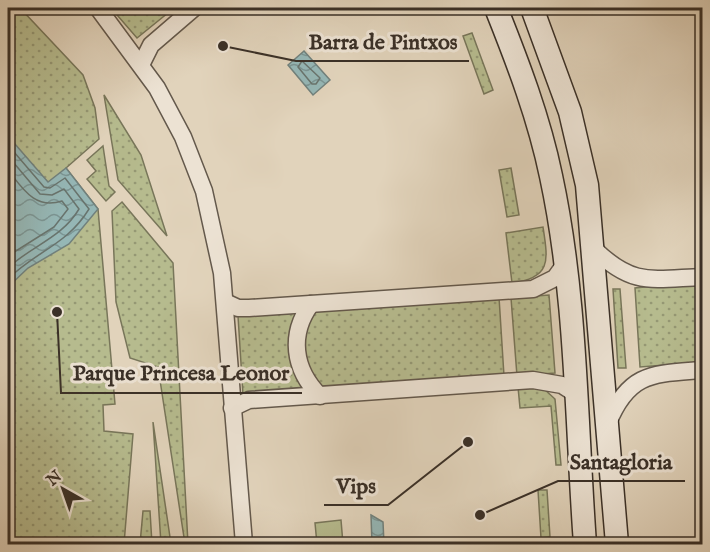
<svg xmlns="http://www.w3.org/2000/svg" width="710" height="552" font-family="'IM FELL English',serif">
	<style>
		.green { fill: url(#green-dots); stroke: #78765a; stroke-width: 1.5 }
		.pitch { fill: #b6bb8e; stroke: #78765a; stroke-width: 1.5 }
		.water { fill: url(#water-waves); stroke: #71817d; stroke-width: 1.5 }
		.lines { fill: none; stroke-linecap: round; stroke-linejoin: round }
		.shore { stroke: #68746e; stroke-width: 1.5 }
		.street-casing { stroke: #64594c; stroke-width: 19 }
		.secondary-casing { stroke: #3a3027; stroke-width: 25 }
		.street { stroke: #ece2d3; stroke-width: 16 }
		.secondary { stroke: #ece2d3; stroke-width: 22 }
		.leader { fill: none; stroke: #3a3027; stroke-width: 2 }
		.callout-dot { fill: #3a3027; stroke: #ece2d3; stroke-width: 2 }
		.callout-label { font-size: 22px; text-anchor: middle; font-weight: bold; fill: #3a3027; stroke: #ece2d3; stroke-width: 6; stroke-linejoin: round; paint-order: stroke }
	</style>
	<defs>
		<pattern id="green-dots" width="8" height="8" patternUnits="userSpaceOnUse" patternTransform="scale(1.5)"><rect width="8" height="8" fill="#b6bb8e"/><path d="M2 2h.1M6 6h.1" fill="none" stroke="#959874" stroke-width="1.8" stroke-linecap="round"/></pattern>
		<pattern id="water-waves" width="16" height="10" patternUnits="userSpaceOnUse" patternTransform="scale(1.5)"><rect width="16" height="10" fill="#95b7b6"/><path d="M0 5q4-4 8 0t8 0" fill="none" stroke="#7b9594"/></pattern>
	</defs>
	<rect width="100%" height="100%" fill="#e1d3bb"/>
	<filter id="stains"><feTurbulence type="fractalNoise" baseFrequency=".00333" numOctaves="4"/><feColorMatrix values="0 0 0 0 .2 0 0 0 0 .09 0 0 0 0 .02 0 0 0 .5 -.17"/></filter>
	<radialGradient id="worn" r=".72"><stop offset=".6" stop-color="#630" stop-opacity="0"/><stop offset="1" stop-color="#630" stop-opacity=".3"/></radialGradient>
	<g class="green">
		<polygon points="8,8 20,8 83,75 95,108 99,139 66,168 98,209 115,404 103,405 104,431 133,434 124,544 8,544"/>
		<polygon points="111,8 174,8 137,38"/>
		<polygon points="472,33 493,90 484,94 463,36"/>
		<polygon points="104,95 141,155 167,236 118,180"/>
		<polygon points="103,146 109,186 115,192 106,201 87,179 96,171 87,160"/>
		<polygon points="511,168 519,215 507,217 499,170"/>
		<polygon points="122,202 173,263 188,544 185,544 158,367 130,358 116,302 112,211"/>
		<path d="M543,227C548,260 552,278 512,283L506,233Z"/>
		<polygon points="702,281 702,362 640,367 635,288"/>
		<polygon points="613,289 620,289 626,368 618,368"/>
		<polygon points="549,295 555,373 517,376 511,298"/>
		<polygon points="499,297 504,376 243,395 238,316"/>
		<polygon points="518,387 543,388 555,399 561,465 556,465 551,406 520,408"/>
		<polygon points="153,422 171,544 161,544"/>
		<polygon points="538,490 547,490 550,537 541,538"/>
		<polygon points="143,511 150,511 152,544 140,544"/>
	</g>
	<polygon class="pitch" points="341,520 343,544 317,544 315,523"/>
	<g class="water">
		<polygon points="304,51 330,80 313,95 288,65"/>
		<polygon points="8,136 48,182 66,168 98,209 69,244 28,268 8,287"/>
		<polygon points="371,515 383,522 384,544 372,544"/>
	</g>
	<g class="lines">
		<g class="shore">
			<polygon points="302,61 320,78 316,84 312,84 298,67"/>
			<path d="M8,145L44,187L50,188L65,178L89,209C67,245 36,251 8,279"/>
			<path d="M8,156L40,194L52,195L64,189L79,209C62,238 31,246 8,268"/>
			<path d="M8,170C23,189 35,210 62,201L68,209L54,227L8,256"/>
		</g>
		<g class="street-casing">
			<g id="street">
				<polyline points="98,8 157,88 183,137 204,191 222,273 244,544"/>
				<polyline points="142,63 151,45 194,8"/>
				<path d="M594,249C633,287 652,279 702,277"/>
				<polyline points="225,302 238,308 249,308 533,289 555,278 565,264"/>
				<path d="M311,304C289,334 293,369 320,396"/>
				<polyline points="232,408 249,400 533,380 562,385 576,394"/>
				<path d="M608,423C629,372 653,374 702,370"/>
			</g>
		</g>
		<g class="secondary-casing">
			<g id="secondary">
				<path d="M496,8C518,63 539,118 551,176C577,297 576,422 585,544"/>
				<polyline points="532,8 570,112 587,185 617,544"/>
			</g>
		</g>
		<use href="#street" class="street"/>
		<use href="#secondary" class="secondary"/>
	</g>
	<path class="leader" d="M223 46L296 61H469M57 312L61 393H302M480 515L558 481H685M468 442L388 505H324"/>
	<g class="callout-dot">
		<circle cx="223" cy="46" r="6"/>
		<circle cx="57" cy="312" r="6"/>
		<circle cx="480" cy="515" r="6"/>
		<circle cx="468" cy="442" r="6"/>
	</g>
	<g class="callout-label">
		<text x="383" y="49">Barra de Pintxos</text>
		<text x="181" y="380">Parque Princesa Leonor</text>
		<text x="621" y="469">Santagloria</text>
		<text x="356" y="493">Vips</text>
	</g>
	<rect width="710" height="552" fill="none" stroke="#e1d3bb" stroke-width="30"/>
	<rect x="9" y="9" width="692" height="534" fill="none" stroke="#3a3027" stroke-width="3"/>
	<rect x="15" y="15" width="680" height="522" fill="none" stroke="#3a3027" stroke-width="1.5"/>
	<g transform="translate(63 489) rotate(320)" stroke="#ece2d3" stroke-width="4.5" paint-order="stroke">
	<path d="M0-4.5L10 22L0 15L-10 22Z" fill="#3a3027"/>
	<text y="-9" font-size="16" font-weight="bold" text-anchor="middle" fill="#3a3027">N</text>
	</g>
	<rect width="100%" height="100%" filter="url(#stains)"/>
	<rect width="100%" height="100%" fill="url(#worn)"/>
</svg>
